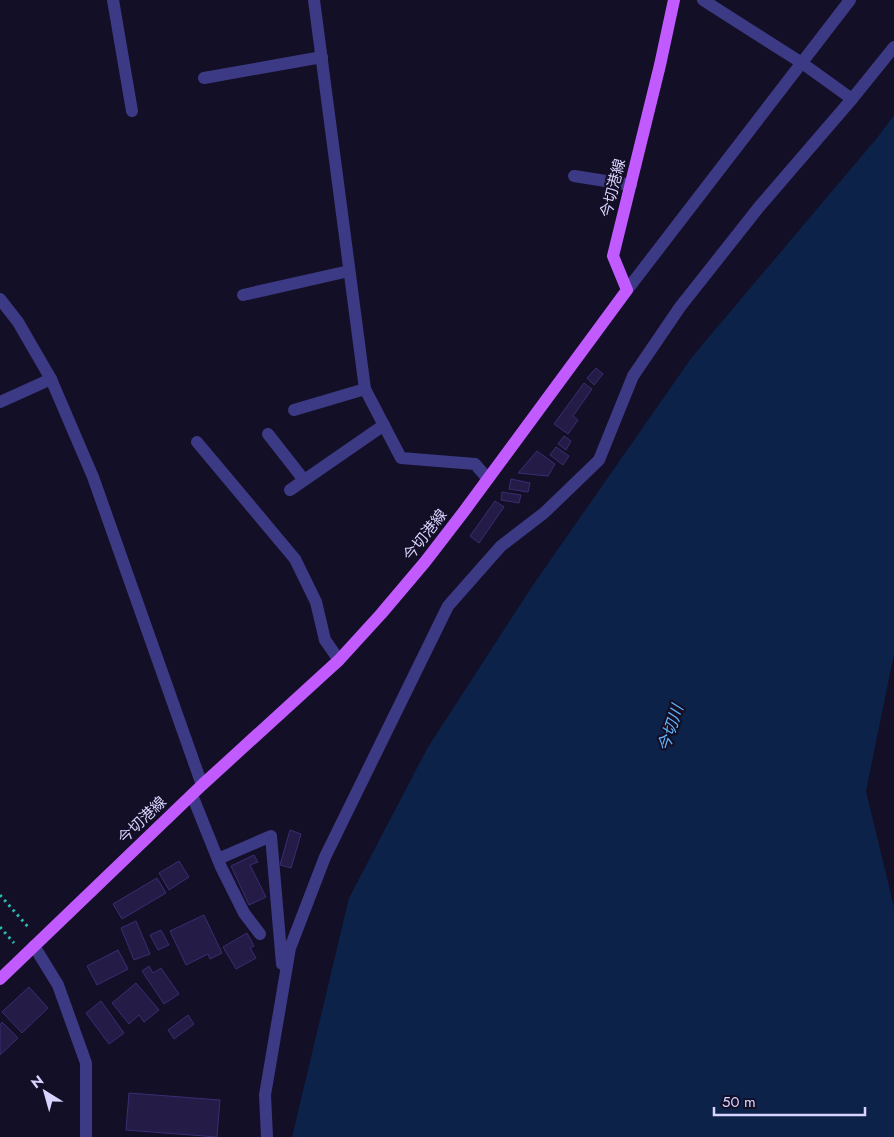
<svg xmlns="http://www.w3.org/2000/svg" width="894" height="1137" font-family="Jost,'Noto Sans JP',sans-serif">
	<style>
		.water { fill: #0c2248 }
		.building { fill: #241b47; stroke: #3b2d73 }
		.lines { fill: none; stroke-linecap: round; stroke-linejoin: round }
		.path { stroke: #2fb8b0; stroke-width: 3; stroke-dasharray: 2.5 4; stroke-linecap: butt }
		.minor { stroke: #3d3a85; stroke-width: 12 }
		.major { stroke: #c25bff; stroke-width: 12 }
		.labels { text-anchor: middle; stroke-width: 4.5; stroke-linejoin: round; paint-order: stroke }
		.street-label { font-size: 15px; fill: #d9d4ff; stroke: #130f26 }
		.water-label { font-size: 16px; font-style: italic; fill: #62b6ff; stroke: #130f26 }
	</style>
	<rect width="100%" height="100%" fill="#130f26"/>
	<polygon class="water" points="894,115 894,654 866,791 894,907 894,1137 292,1137 349,898 428,747 533,585 692,357 877,138"/>
	<g class="building">
		<polygon points="596,368 603,374 594,385 587,378"/>
		<polygon points="584,383 592,389 573,416 578,420 568,434 554,424"/>
		<polygon points="564,436 571,441 566,450 558,444"/>
		<polygon points="556,447 569,456 563,465 550,455"/>
		<polygon points="537,451 555,464 548,476 518,473"/>
		<polygon points="511,479 530,483 528,492 509,489"/>
		<polygon points="502,492 521,495 519,503 501,500"/>
		<polygon points="495,501 504,507 479,543 470,536"/>
		<polygon points="290,830 301,834 291,868 280,865"/>
		<polygon points="254,855 258,862 250,865 266,897 249,905 231,866"/>
		<polygon points="179,861 189,877 169,890 159,873"/>
		<polygon points="157,878 166,893 122,919 113,904"/>
		<polygon points="204,915 222,953 210,959 208,954 186,965 170,931"/>
		<polygon points="136,921 150,954 134,960 121,928"/>
		<polygon points="161,930 169,945 158,950 150,935"/>
		<polygon points="247,933 254,946 250,948 256,958 236,969 223,947"/>
		<polygon points="118,950 128,969 97,985 87,966"/>
		<polygon points="149,966 153,973 161,968 179,994 164,1004 142,971"/>
		<polygon points="136,983 159,1010 144,1022 139,1015 129,1024 112,1003"/>
		<polygon points="29,987 48,1008 22,1033 2,1012"/>
		<polygon points="101,1001 124,1033 109,1044 86,1013"/>
		<polygon points="188,1015 194,1024 174,1039 168,1030"/>
		<polygon points="2,1022 18,1038 0,1055 0,1025"/>
		<polygon points="129,1093 220,1100 217,1137 126,1130"/>
	</g>
	<g class="lines">
		<g class="path">
			<polyline points="0,895 29,928"/>
			<polyline points="0,927 14,943"/>
		</g>
		<g class="minor">
			<polyline points="113,0 132,111"/>
			<polyline points="314,0 365,389 401,458 475,464 488,479"/>
			<polyline points="703,0 802,63 852,99"/>
			<polyline points="204,78 322,57"/>
			<polyline points="574,176 631,185"/>
			<polyline points="627,290 850,0"/>
			<polyline points="243,295 349,271"/>
			<polyline points="0,299 18,322 51,379 93,477 202,785"/>
			<polyline points="0,402 51,379"/>
			<polyline points="294,410 365,389"/>
			<polyline points="268,434 304,480"/>
			<polyline points="197,442 295,559 316,602 325,640 339,660"/>
			<polyline points="290,490 384,425"/>
			<polyline points="192,795 221,867 244,913 260,934"/>
			<polyline points="218,859 271,836 282,964"/>
			<polyline points="34,946 58,985 86,1063 86,1137"/>
			<polyline points="267,1137 265,1095 290,948 325,857 448,606 501,546 544,513 599,460 633,376 680,307 759,207 852,99 894,47"/>
		</g>
		<polyline class="major" points="0,979 202,785 339,660 381,614 425,562 465,510 627,290 613,256 660,65 674,0"/>
	</g>
	<g class="labels">
		<g class="street-label">
			<text transform="translate(613 188) rotate(-76)" y="5">今切港線</text>
			<text transform="translate(425 535) rotate(-52)" y="5">今切港線</text>
			<text transform="translate(142 820) rotate(-44)" y="5">今切港線</text>
		</g>
		<g class="water-label">
			<text transform="translate(670 728) rotate(-72)" y="6">今切川</text>
		</g>
	</g>
	<g transform="translate(45 1092) rotate(323)" stroke="#130f26" stroke-width="4" paint-order="stroke">
	<path d="M0-4L9 19L0 12L-9 19Z" fill="#d9d4ff"/>
	<text y="-8" font-size="14" font-weight="bold" text-anchor="middle" fill="#d9d4ff">N</text>
	</g>
	<path d="M714 1107v8h151v-8" fill="none" stroke="#d9d4ff" stroke-width="2.5"/>
	<text x="722" y="1107" font-size="15" fill="#d9d4ff" stroke="#130f26" stroke-width="4" paint-order="stroke">50 m</text>
</svg>
